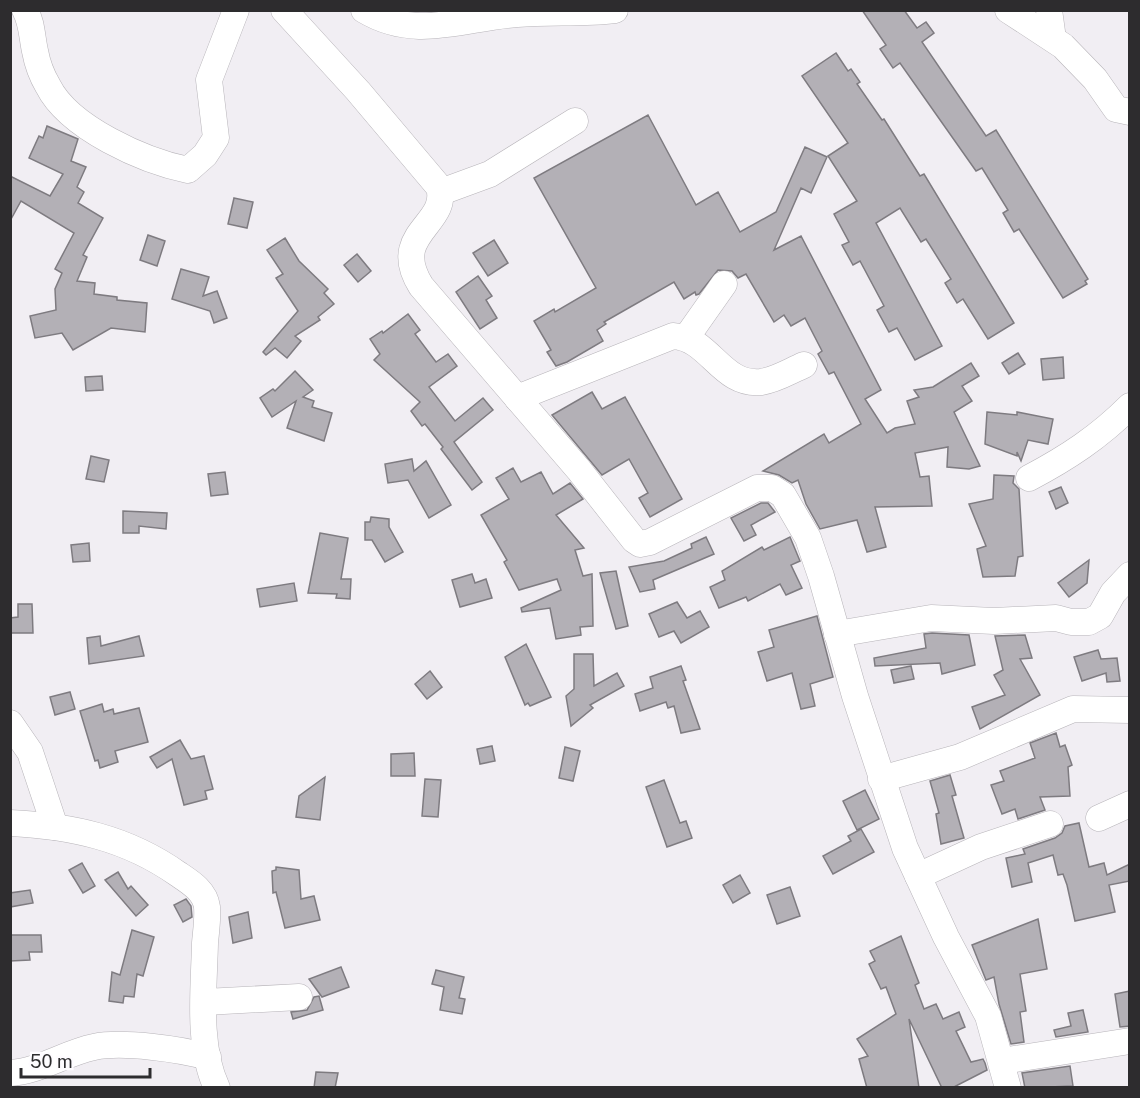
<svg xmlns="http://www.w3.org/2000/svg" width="1140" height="1098" font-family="'Public Sans',sans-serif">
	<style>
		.building { fill: #b3b0b6; stroke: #7e7b80; stroke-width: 1.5 }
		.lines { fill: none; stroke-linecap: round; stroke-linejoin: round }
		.minor-casing { stroke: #b7b4b9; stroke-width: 27 }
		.minor { stroke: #fff; stroke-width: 26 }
	</style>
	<rect width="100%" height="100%" fill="#f1eef3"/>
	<g class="building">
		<polygon points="862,10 904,10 917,28 926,22 934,33 922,42 986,136 996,130 1088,279 1085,281 1087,284 1063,298 1019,229 1014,232 1003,213 1008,210 982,168 976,171 900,63 893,68 880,49 886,45"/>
		<polygon points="836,53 848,71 851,69 860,82 857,84 882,120 884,119 920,176 924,174 1014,323 988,339 963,299 957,303 945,283 951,279 926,239 921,242 900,208 876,223 942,346 915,360 897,328 889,332 877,310 884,306 860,261 853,265 842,245 849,242 834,214 857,201 828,156 848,143 802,76"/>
		<polygon points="648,115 696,205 718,192 740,232 776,212 805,147 827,157 811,193 801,188 774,250 801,236 881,390 865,399 887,433 895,428 915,424 907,401 919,397 914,390 933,387 971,363 979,376 962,386 972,401 954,412 980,466 969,469 947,467 948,447 915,453 920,477 929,476 932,506 875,507 886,547 867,552 857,520 820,529 806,504 798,480 792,483 779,475 763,471 824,434 829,443 861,424 834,372 829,374 818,354 822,351 805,318 791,326 784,315 774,322 746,274 738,278 732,271 718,270 699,294 696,295 695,292 684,299 674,282 604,322 606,324 597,330 603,341 567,362 556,366 547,352 551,350 534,321 554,309 555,312 596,288 534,178"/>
		<polygon points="47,126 78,139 71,161 86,167 77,187 84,192 78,203 103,218 83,255 87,257 77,281 95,283 94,294 117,297 117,300 147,303 145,332 111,328 73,350 62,333 35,338 30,316 56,310 55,289 62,273 55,269 74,233 21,201 10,221 10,176 50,196 63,174 29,158 39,136 43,138"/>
		<polygon points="234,198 253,202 247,228 228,224"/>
		<polygon points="148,235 165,241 157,266 140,260"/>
		<polygon points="285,238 299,261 328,289 324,293 334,304 318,317 320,320 295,336 301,341 287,358 275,348 266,355 263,352 298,311 276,278 283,274 267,250"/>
		<polygon points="494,240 508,263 488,276 473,253"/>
		<polygon points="357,254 371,271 358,282 344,265"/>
		<polygon points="181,269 209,277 203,296 217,291 227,318 214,323 210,311 172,299"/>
		<polygon points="478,276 492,296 486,300 497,318 480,329 456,292"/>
		<polygon points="408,314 420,330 415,334 436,362 448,354 457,366 429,387 455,421 483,398 493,410 454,442 482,482 472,490 441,449 443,447 425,424 422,426 411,411 420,402 374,360 380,354 370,339 382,331 383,333"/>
		<polygon points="1018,353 1025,364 1009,374 1002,363"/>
		<polygon points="1063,357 1064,378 1043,380 1041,359"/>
		<polygon points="295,371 313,390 303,397 314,401 312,407 332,413 324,441 287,428 296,401 272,417 260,398 273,389 275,391"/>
		<polygon points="102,376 103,390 86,391 85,377"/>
		<polygon points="592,392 602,409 625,397 682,499 650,517 639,498 648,493 629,459 602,475 552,415"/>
		<polygon points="987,412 1017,415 1017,412 1053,419 1048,444 1028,440 1021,461 1017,452 1017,456 985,444"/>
		<polygon points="91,456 109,460 104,482 86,479"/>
		<polygon points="412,459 414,471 426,461 451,505 429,518 408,480 388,483 385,464"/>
		<polygon points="513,468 521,482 541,472 553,494 570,483 583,499 556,515 584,548 575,550 583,576 592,574 593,626 580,627 581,635 556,639 550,608 522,612 521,608 561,590 557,579 519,590 504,562 507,560 481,515 509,499 496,478"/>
		<polygon points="225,472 228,494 211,496 208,474"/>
		<polygon points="994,475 1014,476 1013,483 1019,489 1023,556 1018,557 1015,576 983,577 977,549 986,546 969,504 993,499"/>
		<polygon points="1061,487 1068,503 1056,509 1049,492"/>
		<polygon points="761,503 768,503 775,512 751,525 756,535 744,541 731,518"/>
		<polygon points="123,511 167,513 166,529 139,526 139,533 123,533"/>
		<polygon points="371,517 389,519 389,527 403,552 385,562 372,540 365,540 365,522 370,522"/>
		<polygon points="320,533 348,538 341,579 351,579 350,599 336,598 337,594 308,593"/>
		<polygon points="706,537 714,554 653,580 655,589 640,592 629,567 664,561 692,548 691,544"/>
		<polygon points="790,537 800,561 791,565 802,588 786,595 780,584 748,601 746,597 719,608 710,587 725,580 722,571 762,547 764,550"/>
		<polygon points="89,543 90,561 73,562 71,545"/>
		<polygon points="1089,560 1087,583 1069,597 1058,583"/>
		<polygon points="616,571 628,626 616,629 600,573"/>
		<polygon points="472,574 475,583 486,579 492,598 460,607 452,580"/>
		<polygon points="294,583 297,601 260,607 257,589"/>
		<polygon points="677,602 687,618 700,611 709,627 681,643 674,631 659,637 649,614"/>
		<polygon points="18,604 32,604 33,633 10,633 10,618 18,617"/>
		<polygon points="817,616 833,677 810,684 815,706 801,709 792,673 767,681 758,652 774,647 769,630"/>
		<polygon points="932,633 969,635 975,665 942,674 940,663 875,666 874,658 926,648 924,634"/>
		<polygon points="1025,635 1032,658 1020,659 1040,695 980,729 972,707 1005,695 994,675 1003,670 995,636"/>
		<polygon points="100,636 101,646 139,636 144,656 89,664 87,638"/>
		<polygon points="526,644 551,697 530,706 528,703 525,705 505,657"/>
		<polygon points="1098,650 1101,659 1117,658 1120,681 1107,682 1106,673 1082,681 1074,657"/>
		<polygon points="574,654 593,654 594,686 617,673 624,686 590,705 593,708 571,726 566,696 574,689"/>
		<polygon points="681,666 686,680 683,681 700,729 681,733 674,706 668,708 666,702 640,711 635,694 653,688 650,677"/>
		<polygon points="911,666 914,679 894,683 891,670"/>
		<polygon points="430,671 442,687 427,699 415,684"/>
		<polygon points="70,692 75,709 55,715 50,697"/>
		<polygon points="102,704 104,712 113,709 114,714 139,708 148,742 115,751 118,762 100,768 98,760 95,761 80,711"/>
		<polygon points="1056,733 1060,747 1065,745 1072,765 1068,767 1070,796 1040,797 1045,810 1018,819 1015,809 1002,814 991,785 1004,781 1000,771 1035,758 1030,743"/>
		<polygon points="180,740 191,759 204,756 213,789 205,791 207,799 184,805 172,759 157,768 150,757"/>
		<polygon points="492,746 495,761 480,764 477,749"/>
		<polygon points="565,747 580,751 573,781 559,778"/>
		<polygon points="414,753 415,776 391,776 391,754"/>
		<polygon points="950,775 956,795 952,796 964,838 941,844 936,814 939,813 930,781"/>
		<polygon points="325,777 320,820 296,817 299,796"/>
		<polygon points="425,779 441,780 438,817 422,816"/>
		<polygon points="664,780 680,823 686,821 692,838 667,847 646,787"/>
		<polygon points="865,790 879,819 857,830 843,801"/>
		<polygon points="1079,823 1089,867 1104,863 1107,875 1130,864 1130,881 1109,885 1115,912 1075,921 1067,885 1063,874 1058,875 1053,855 1028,863 1032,882 1012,887 1006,858 1025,854 1023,849 1055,838 1062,833 1065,826"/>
		<polygon points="861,829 874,852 833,874 823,856 851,841 848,836"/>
		<polygon points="82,863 95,886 83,893 69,870"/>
		<polygon points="276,867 299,870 301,899 314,896 320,920 285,928 276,892 273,893 272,871 276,870"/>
		<polygon points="118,872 128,889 131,886 148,905 136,916 105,880"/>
		<polygon points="740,875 750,893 733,903 723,885"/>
		<polygon points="790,887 800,916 777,924 767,895"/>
		<polygon points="30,890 33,903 10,907 10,893"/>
		<polygon points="186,899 191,906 192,917 183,922 174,905"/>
		<polygon points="248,912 252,938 233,943 229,917"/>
		<polygon points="1038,919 1047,969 1020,974 1026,1011 1020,1012 1024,1042 1011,1044 999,1004 994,977 986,980 972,945"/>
		<polygon points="132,930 154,937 143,976 137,974 134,997 124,996 123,1003 109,1001 112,972 120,975"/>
		<polygon points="10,935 41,935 42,952 29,952 30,960 10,961"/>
		<polygon points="901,936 919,983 915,985 924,1009 936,1004 943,1019 959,1012 965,1027 956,1031 971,1062 983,1059 985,1063 987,1070 952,1088 942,1088 909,1019 919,1088 867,1088 859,1059 868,1056 857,1039 896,1014 886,987 881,989 869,964 875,961 870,951"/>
		<polygon points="341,967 349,987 322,997 309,979"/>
		<polygon points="436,970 464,977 459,998 465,999 462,1014 440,1010 444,987 432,984"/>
		<polygon points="1130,991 1130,1026 1120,1027 1115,994"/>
		<polygon points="319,996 323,1010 293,1019 291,1012 307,1010 314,997"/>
		<polygon points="1083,1010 1088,1032 1056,1037 1054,1030 1071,1026 1068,1013"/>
		<polygon points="1070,1066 1073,1086 1025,1088 1022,1073"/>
		<polygon points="316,1072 338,1073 335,1088 314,1088"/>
	</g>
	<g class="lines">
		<g class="minor-casing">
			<g id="minor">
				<path d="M25,10C32,22 32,38 35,51C37,62 42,76 48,86C69,128 144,161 188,170L205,155L216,138L209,80L236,10"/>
				<path d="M284,10L358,91L439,187C450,225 388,233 421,286L579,470L634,540L640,544L650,542L757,488H772L783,495L808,538L821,576L855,696L905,848L946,937L988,1016L1008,1088"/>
				<path d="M364,10C416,41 462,18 517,14C550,11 582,14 615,10"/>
				<polyline points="1008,10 1063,46 1095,79 1116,109 1130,112"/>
				<polyline points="1049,10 1053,39"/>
				<polyline points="441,192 490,174 575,121"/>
				<polyline points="686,338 724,284"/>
				<path d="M517,398L673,336C710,338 721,386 761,382C776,380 790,371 804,365"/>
				<path d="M1029,478C1067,458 1099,437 1130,406"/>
				<polyline points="837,634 931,618 994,621 1056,618 1071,622 1089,622 1100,616 1113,593 1130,575"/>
				<polyline points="10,723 30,752 55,827"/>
				<polyline points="881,779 960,757 1073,709 1130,710"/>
				<polyline points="1099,818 1130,804"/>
				<path d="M10,823C72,826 127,838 178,874C190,882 205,891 207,907C208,919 206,931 205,943C204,989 197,1046 217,1088"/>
				<polyline points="918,876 981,847 1050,824"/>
				<polyline points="205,1002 299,997"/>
				<polyline points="1002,1061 1130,1041"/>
				<path d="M10,1073C40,1071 65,1053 94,1047C122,1041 180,1049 208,1057"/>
			</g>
		</g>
		<use href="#minor" class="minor"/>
	</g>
	<rect width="1140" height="1098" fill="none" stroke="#2d2c2e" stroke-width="24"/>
	<path d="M21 1068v9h129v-9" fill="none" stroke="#2d2c2e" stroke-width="3"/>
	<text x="30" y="1068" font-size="18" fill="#2d2c2e" stroke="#fefcff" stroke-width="4.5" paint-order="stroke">50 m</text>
</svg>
